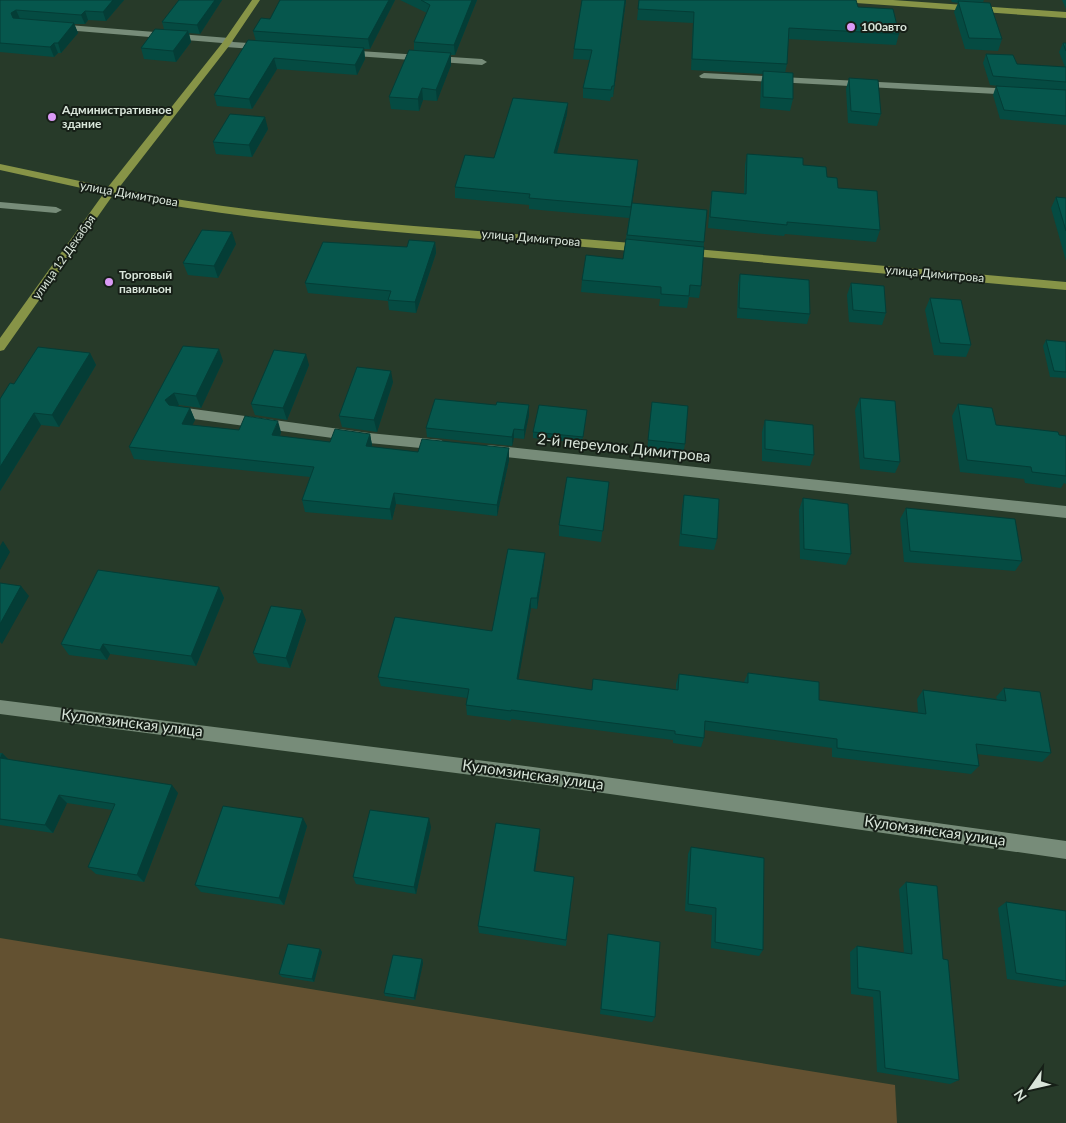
<svg xmlns="http://www.w3.org/2000/svg" width="1066" height="1123" font-family="Lato,sans-serif">
	<style>
		.green { fill: #635131 }
		.lines { fill: none; stroke-linecap: round; stroke-linejoin: round }
		.minor { fill: #778c79; fill-rule: evenodd }
		.major { fill: #879447; fill-rule: evenodd }
		.wall { fill: #054b42 }
		.shaded-wall { fill: #043d36 }
		.building { fill: #06574d; stroke: #043d36 }
		.poi-dot { fill: #db9af6; stroke: #161f17; stroke-width: 2 }
		.labels { text-anchor: middle; stroke-width: 4; stroke-linejoin: round; paint-order: stroke }
		.far-poi-label { font-size: 12px; font-weight: bold; fill: #d9e5da; stroke: #161f17; text-anchor: start }
		.far-street-label { font-size: 12px; fill: #d9e5da; stroke: #161f17 }
		.street-label { font-size: 15px; fill: #d9e5da; stroke: #161f17 }
	</style>
	<rect width="100%" height="100%" fill="#273a29"/>
	<polygon class="green" points="0,938 895,1085 897,1123 0,1123"/>
	<g class="lines">
		<g class="minor">
			<polygon points="56,24 229,38 233,42 264,44 269,47 264,50 226,47 222,43 53,29 53,25"/>
			<polygon points="344,50 482,59 487,62 482,65 341,55 339,53"/>
			<polygon points="704,73 1015,89 1020,92 1015,95 701,78 699,76"/>
			<polygon points="0,202 56,207 62,210 56,213 0,208"/>
			<polygon points="179,407 369,433 441,440 448,445 441,450 369,443 179,417 172,412"/>
			<polygon points="488,445 1066,506 1066,518 488,455 481,450"/>
			<polygon points="0,700 533,767 1066,841 1066,859 533,783 0,714"/>
		</g>
		<g class="major">
			<path d="M252,0H260L229,46L118,189C291,222 469,229 644,244L650,248L644,252C467,236 288,229 113,195L4,350L0,351V338L104,193L0,170V164L108,187L223,42Z"/>
			<polygon points="852,0 893,0 1066,12 1066,18 856,3"/>
			<polygon points="684,248 1066,282 1066,290 680,255 678,252"/>
		</g>
	</g>
	<g class="wall">
		<polygon points="0,0 124,0 106,21 88,20 85,24 74,24 78,33 61,53 58,53 54,57 0,52"/>
		<polygon points="179,0 222,0 200,34 189,33 191,42 176,62 144,59 141,48 164,29 162,22"/>
		<polygon points="395,0 370,49 364,49 365,59 357,75 277,69 252,109 217,106 214,95 256,41 253,31 270,19"/>
		<polygon points="400,0 477,0 455,55 451,55 451,65 437,101 423,100 419,111 391,109 389,97 414,51 414,42 427,13"/>
		<polygon points="582,0 626,0 613,97 611,97 610,101 583,98 583,88 590,60 573,59 574,49"/>
		<polygon points="639,0 858,7 899,34 896,45 788,39 787,64 785,73 793,99 790,111 760,108 761,83 763,74 691,70 693,23 637,20"/>
		<polygon points="951,0 984,0 983,2 1002,39 998,51 965,49 954,12 958,3 952,2"/>
		<polygon points="1062,0 1066,0 1066,9"/>
		<polygon points="1063,43 1066,43 1066,125 1000,119 993,95 996,86 1008,87 990,85 983,63 986,54 1017,64 1065,67 1059,52"/>
		<polygon points="849,78 881,114 877,126 848,123 846,89"/>
		<polygon points="567,114 557,153 637,172 632,203 704,242 701,286 699,298 689,297 687,308 659,306 660,299 581,292 582,280 623,259 629,218 529,209 529,205 455,198 455,187 494,158"/>
		<polygon points="268,129 252,157 216,154 213,142"/>
		<polygon points="747,154 803,165 827,177 880,230 876,242 785,234 784,236 708,228 710,203 712,191 744,194 745,165"/>
		<polygon points="1056,197 1066,198 1066,261 1051,208"/>
		<polygon points="435,242 436,253 416,313 389,310 388,301 308,293 305,283 407,247"/>
		<polygon points="236,244 218,278 188,275 183,263"/>
		<polygon points="740,274 810,314 807,324 737,318 738,284"/>
		<polygon points="851,283 886,313 882,325 849,322 847,295"/>
		<polygon points="930,298 971,345 966,357 934,355 925,310"/>
		<polygon points="1046,340 1066,342 1066,378 1050,377 1043,346"/>
		<polygon points="183,346 223,361 201,408 179,405 177,406 190,408 195,420 192,425 239,430 281,432 280,436 330,442 370,434 372,445 372,447 418,452 509,448 509,460 497,516 396,504 392,520 305,512 302,500 310,477 134,459 129,447"/>
		<polygon points="90,353 96,365 59,427 41,425 0,491 0,399 14,384"/>
		<polygon points="309,365 287,420 255,415 251,404"/>
		<polygon points="393,382 377,432 342,427 339,416"/>
		<polygon points="860,398 900,462 895,473 860,469 855,410"/>
		<polygon points="958,404 996,425 1066,436 1066,484 1064,483 1061,488 1025,483 1024,479 960,472 952,416"/>
		<polygon points="651,414 685,444 683,455 647,451"/>
		<polygon points="529,415 524,439 514,438 512,446 427,437 426,428"/>
		<polygon points="586,416 582,443 533,438 533,432"/>
		<polygon points="765,420 814,455 810,466 762,461 762,432"/>
		<polygon points="609,482 601,542 559,536 559,525"/>
		<polygon points="684,495 717,539 714,550 679,546 682,507"/>
		<polygon points="803,498 851,554 846,565 800,559 799,510"/>
		<polygon points="906,508 1022,561 1015,571 904,562 900,519"/>
		<polygon points="544,564 537,609 531,608 518,679 592,690 676,690 676,684 679,674 744,682 748,673 819,700 918,713 917,699 923,690 997,699 996,697 1004,688 1051,753 1042,762 977,754 979,766 971,774 832,757 832,748 704,730 704,738 701,747 673,743 673,740 511,719 511,721 467,715 466,705 467,698 381,686 378,677 492,631"/>
		<polygon points="219,587 224,598 196,666 110,654 107,660 69,655 61,644"/>
		<polygon points="306,620 290,668 258,663 253,653"/>
		<polygon points="0,753 2,753 9,760 178,793 144,882 96,874 88,867 112,810 67,803 53,833 0,825"/>
		<polygon points="307,826 284,905 201,892 195,885"/>
		<polygon points="431,827 416,894 356,884 353,877"/>
		<polygon points="540,837 535,871 574,877 566,946 479,933 478,926"/>
		<polygon points="691,847 763,950 759,956 711,948 712,915 685,911 688,854"/>
		<polygon points="906,882 943,959 959,1080 950,1084 877,1072 873,997 851,994 850,952 857,946 904,953 899,889"/>
		<polygon points="1006,902 1066,911 1066,985 1062,987 1007,979 998,908"/>
		<polygon points="608,934 655,1017 652,1022 600,1014 607,941"/>
		<polygon points="320,949 322,952 314,982 282,977 279,974"/>
		<polygon points="422,959 423,963 415,1000 385,996 384,993"/>
	</g>
	<g class="shaded-wall">
		<polygon points="113,0 124,0 106,21 103,12"/>
		<polygon points="215,0 222,0 200,34 197,25"/>
		<polygon points="389,0 395,0 370,49 368,39"/>
		<polygon points="472,0 477,0 455,55 454,45"/>
		<polygon points="625,0 626,0 613,97 614,86"/>
		<polygon points="16,10 20,19 15,22 11,13"/>
		<polygon points="85,11 88,20 85,24 81,15"/>
		<polygon points="74,23 78,33 61,53 58,43"/>
		<polygon points="188,31 191,42 176,62 173,51"/>
		<polygon points="54,43 58,53 54,57 50,47"/>
		<polygon points="364,48 365,59 357,75 355,65"/>
		<polygon points="451,53 451,65 437,101 436,90"/>
		<polygon points="274,58 277,69 252,109 249,99"/>
		<polygon points="422,88 423,100 419,111 418,99"/>
		<polygon points="568,103 567,114 554,164 554,153"/>
		<polygon points="265,117 268,129 252,157 249,145"/>
		<polygon points="638,160 637,172 630,218 631,207"/>
		<polygon points="232,232 236,244 218,278 214,266"/>
		<polygon points="435,242 436,253 416,313 415,302"/>
		<polygon points="219,349 223,361 201,408 196,396"/>
		<polygon points="90,353 96,365 59,427 52,415"/>
		<polygon points="306,354 309,365 287,420 283,408"/>
		<polygon points="391,371 393,382 377,432 374,420"/>
		<polygon points="174,393 179,405 170,412 165,400"/>
		<polygon points="529,405 529,415 524,439 524,430"/>
		<polygon points="190,408 195,420 187,436 182,424"/>
		<polygon points="34,413 41,425 0,491 0,467"/>
		<polygon points="278,421 281,432 276,447 272,435"/>
		<polygon points="514,429 514,438 512,446 512,437"/>
		<polygon points="370,434 372,445 368,458 366,446"/>
		<polygon points="509,448 509,460 497,516 497,505"/>
		<polygon points="394,493 396,504 392,520 390,509"/>
		<polygon points="3,541 10,552 0,570 0,546"/>
		<polygon points="545,553 544,564 537,609 537,598"/>
		<polygon points="21,586 29,596 2,644 0,642 0,624"/>
		<polygon points="219,587 224,598 196,666 191,656"/>
		<polygon points="531,598 531,608 517,688 517,679"/>
		<polygon points="302,610 306,620 290,668 286,658"/>
		<polygon points="103,644 110,654 107,660 100,650"/>
		<polygon points="2,753 11,762 0,758"/>
		<polygon points="172,785 178,793 144,882 137,875"/>
		<polygon points="59,795 67,803 53,833 45,825"/>
		<polygon points="303,818 307,826 284,905 279,898"/>
		<polygon points="429,818 431,827 416,894 414,887"/>
		<polygon points="540,829 540,837 534,878 534,871"/>
		<polygon points="320,949 322,952 314,982 312,979"/>
		<polygon points="422,959 423,963 415,1000 414,998"/>
	</g>
	<g class="building">
		<polygon points="0,0 113,0 103,12 85,11 81,15 16,10 11,13 13,18 74,23 58,43 54,43 50,47 0,43"/>
		<polygon points="179,0 215,0 197,25 162,22"/>
		<polygon points="280,0 389,0 368,39 253,31 261,18 270,19"/>
		<polygon points="421,0 472,0 454,45 414,42 430,5"/>
		<polygon points="582,0 625,0 614,86 612,86 611,90 583,88 592,50 574,49"/>
		<polygon points="639,0 856,0 858,7 893,9 899,34 789,28 787,64 692,59 694,12 638,9"/>
		<polygon points="958,1 990,3 1002,39 969,38"/>
		<polygon points="155,29 188,31 173,51 141,48"/>
		<polygon points="248,40 364,48 355,65 274,58 249,99 214,95"/>
		<polygon points="1063,43 1066,43 1066,51"/>
		<polygon points="409,50 451,53 436,90 422,88 418,99 389,97"/>
		<polygon points="986,54 1013,55 1017,64 1066,67 1066,82 993,76"/>
		<polygon points="763,71 793,73 793,99 763,97"/>
		<polygon points="849,78 878,80 881,114 851,111"/>
		<polygon points="996,86 1066,90 1066,116 1004,110"/>
		<polygon points="513,98 568,103 554,153 638,160 631,207 529,198 530,194 455,187 465,155 494,158"/>
		<polygon points="230,114 265,117 249,145 213,142"/>
		<polygon points="747,154 803,158 803,165 826,167 827,177 837,178 838,188 877,191 880,230 787,222 787,225 710,217 712,191 746,194"/>
		<polygon points="1056,197 1066,198 1066,231"/>
		<polygon points="632,203 707,210 704,242 627,235"/>
		<polygon points="202,230 232,232 214,266 183,263"/>
		<polygon points="626,239 704,247 701,286 690,285 689,296 661,294 661,287 582,280 586,255 623,259"/>
		<polygon points="409,240 435,242 415,302 388,300 391,291 305,283 323,242 407,247"/>
		<polygon points="740,274 809,280 810,314 739,308"/>
		<polygon points="851,283 884,286 886,313 853,310"/>
		<polygon points="930,298 961,300 971,345 940,343"/>
		<polygon points="1046,340 1066,342 1066,372 1054,371"/>
		<polygon points="183,346 219,349 196,396 174,393 165,400 169,405 190,408 182,424 239,430 245,416 278,421 272,435 330,442 335,429 370,434 366,446 418,452 422,439 509,448 497,505 394,493 390,509 302,500 314,467 129,447"/>
		<polygon points="38,347 90,353 52,415 34,413 0,467 0,399 10,383 14,384"/>
		<polygon points="274,350 306,354 283,408 251,404"/>
		<polygon points="357,367 391,371 374,420 339,416"/>
		<polygon points="860,398 895,401 900,462 864,458"/>
		<polygon points="435,399 496,405 497,402 529,405 524,430 514,429 512,437 426,428"/>
		<polygon points="652,402 688,406 685,444 648,440"/>
		<polygon points="958,404 992,408 996,425 1058,432 1059,435 1066,436 1066,476 1032,472 1031,467 967,460"/>
		<polygon points="539,405 587,410 583,437 533,432"/>
		<polygon points="765,420 813,425 814,455 765,449"/>
		<polygon points="567,477 609,482 603,531 559,525"/>
		<polygon points="684,495 719,499 717,539 681,534"/>
		<polygon points="803,498 848,504 851,554 804,549"/>
		<polygon points="906,508 1015,519 1022,561 910,551"/>
		<polygon points="508,549 545,553 537,598 531,598 517,679 592,690 593,679 678,690 679,674 748,683 748,673 819,682 819,700 926,714 923,690 1006,701 1004,688 1040,692 1051,753 976,744 979,766 837,748 837,739 705,721 704,738 675,734 675,731 511,710 511,711 466,705 469,689 378,677 395,617 492,631"/>
		<polygon points="98,570 219,587 191,656 103,644 100,650 61,644"/>
		<polygon points="0,583 21,586 0,624"/>
		<polygon points="271,606 302,610 286,658 253,653"/>
		<polygon points="0,758 172,785 137,875 88,867 115,804 59,795 45,825 0,819"/>
		<polygon points="223,806 303,818 279,898 195,885"/>
		<polygon points="370,810 429,818 414,887 353,877"/>
		<polygon points="496,823 540,829 534,871 574,877 566,940 478,926"/>
		<polygon points="691,847 764,858 763,950 715,942 716,908 688,904"/>
		<polygon points="906,882 937,886 943,959 948,960 959,1080 885,1068 880,991 858,988 857,946 912,954"/>
		<polygon points="1006,902 1066,911 1066,981 1016,973"/>
		<polygon points="608,934 660,942 655,1017 601,1009"/>
		<polygon points="288,944 320,949 312,979 279,974"/>
		<polygon points="393,955 422,959 414,998 384,993"/>
	</g>
	<g class="poi-dot">
		<circle cx="851" cy="27" r="5"/>
		<circle cx="52" cy="117" r="5"/>
		<circle cx="109" cy="282" r="5"/>
	</g>
	<g class="labels">
		<g class="far-poi-label">
			<text x="861" y="31">100авто</text>
			<text x="62" y="114">Административное<tspan x="62" dy="14">здание</tspan></text>
			<text x="119" y="279">Торговый<tspan x="119" dy="14">павильон</tspan></text>
		</g>
		<g class="far-street-label">
			<text transform="translate(129 194) rotate(10)" y="4">улица Димитрова</text>
			<text transform="translate(531 238) rotate(5)" y="4">улица Димитрова</text>
			<text transform="translate(64 257) rotate(-55)" y="4">улица 12 Декабря</text>
			<text transform="translate(935 274) rotate(5)" y="4">улица Димитрова</text>
		</g>
		<g class="street-label">
			<text transform="translate(624 448) rotate(6)" y="5">2-й переулок Димитрова</text>
			<text transform="translate(132 723) rotate(7)" y="5">Куломзинская улица</text>
			<text transform="translate(533 775) rotate(8)" y="5">Куломзинская улица</text>
			<text transform="translate(935 831) rotate(8)" y="5">Куломзинская улица</text>
		</g>
	</g>
	<g transform="translate(1031 1088) rotate(236)" stroke="#161f17" stroke-width="4" paint-order="stroke">
	<path d="M0-4L9 19L0 12L-9 19Z" fill="#d9e5da"/>
	<text y="-8" font-size="14" font-weight="bold" text-anchor="middle" fill="#d9e5da">N</text>
	</g>
</svg>
